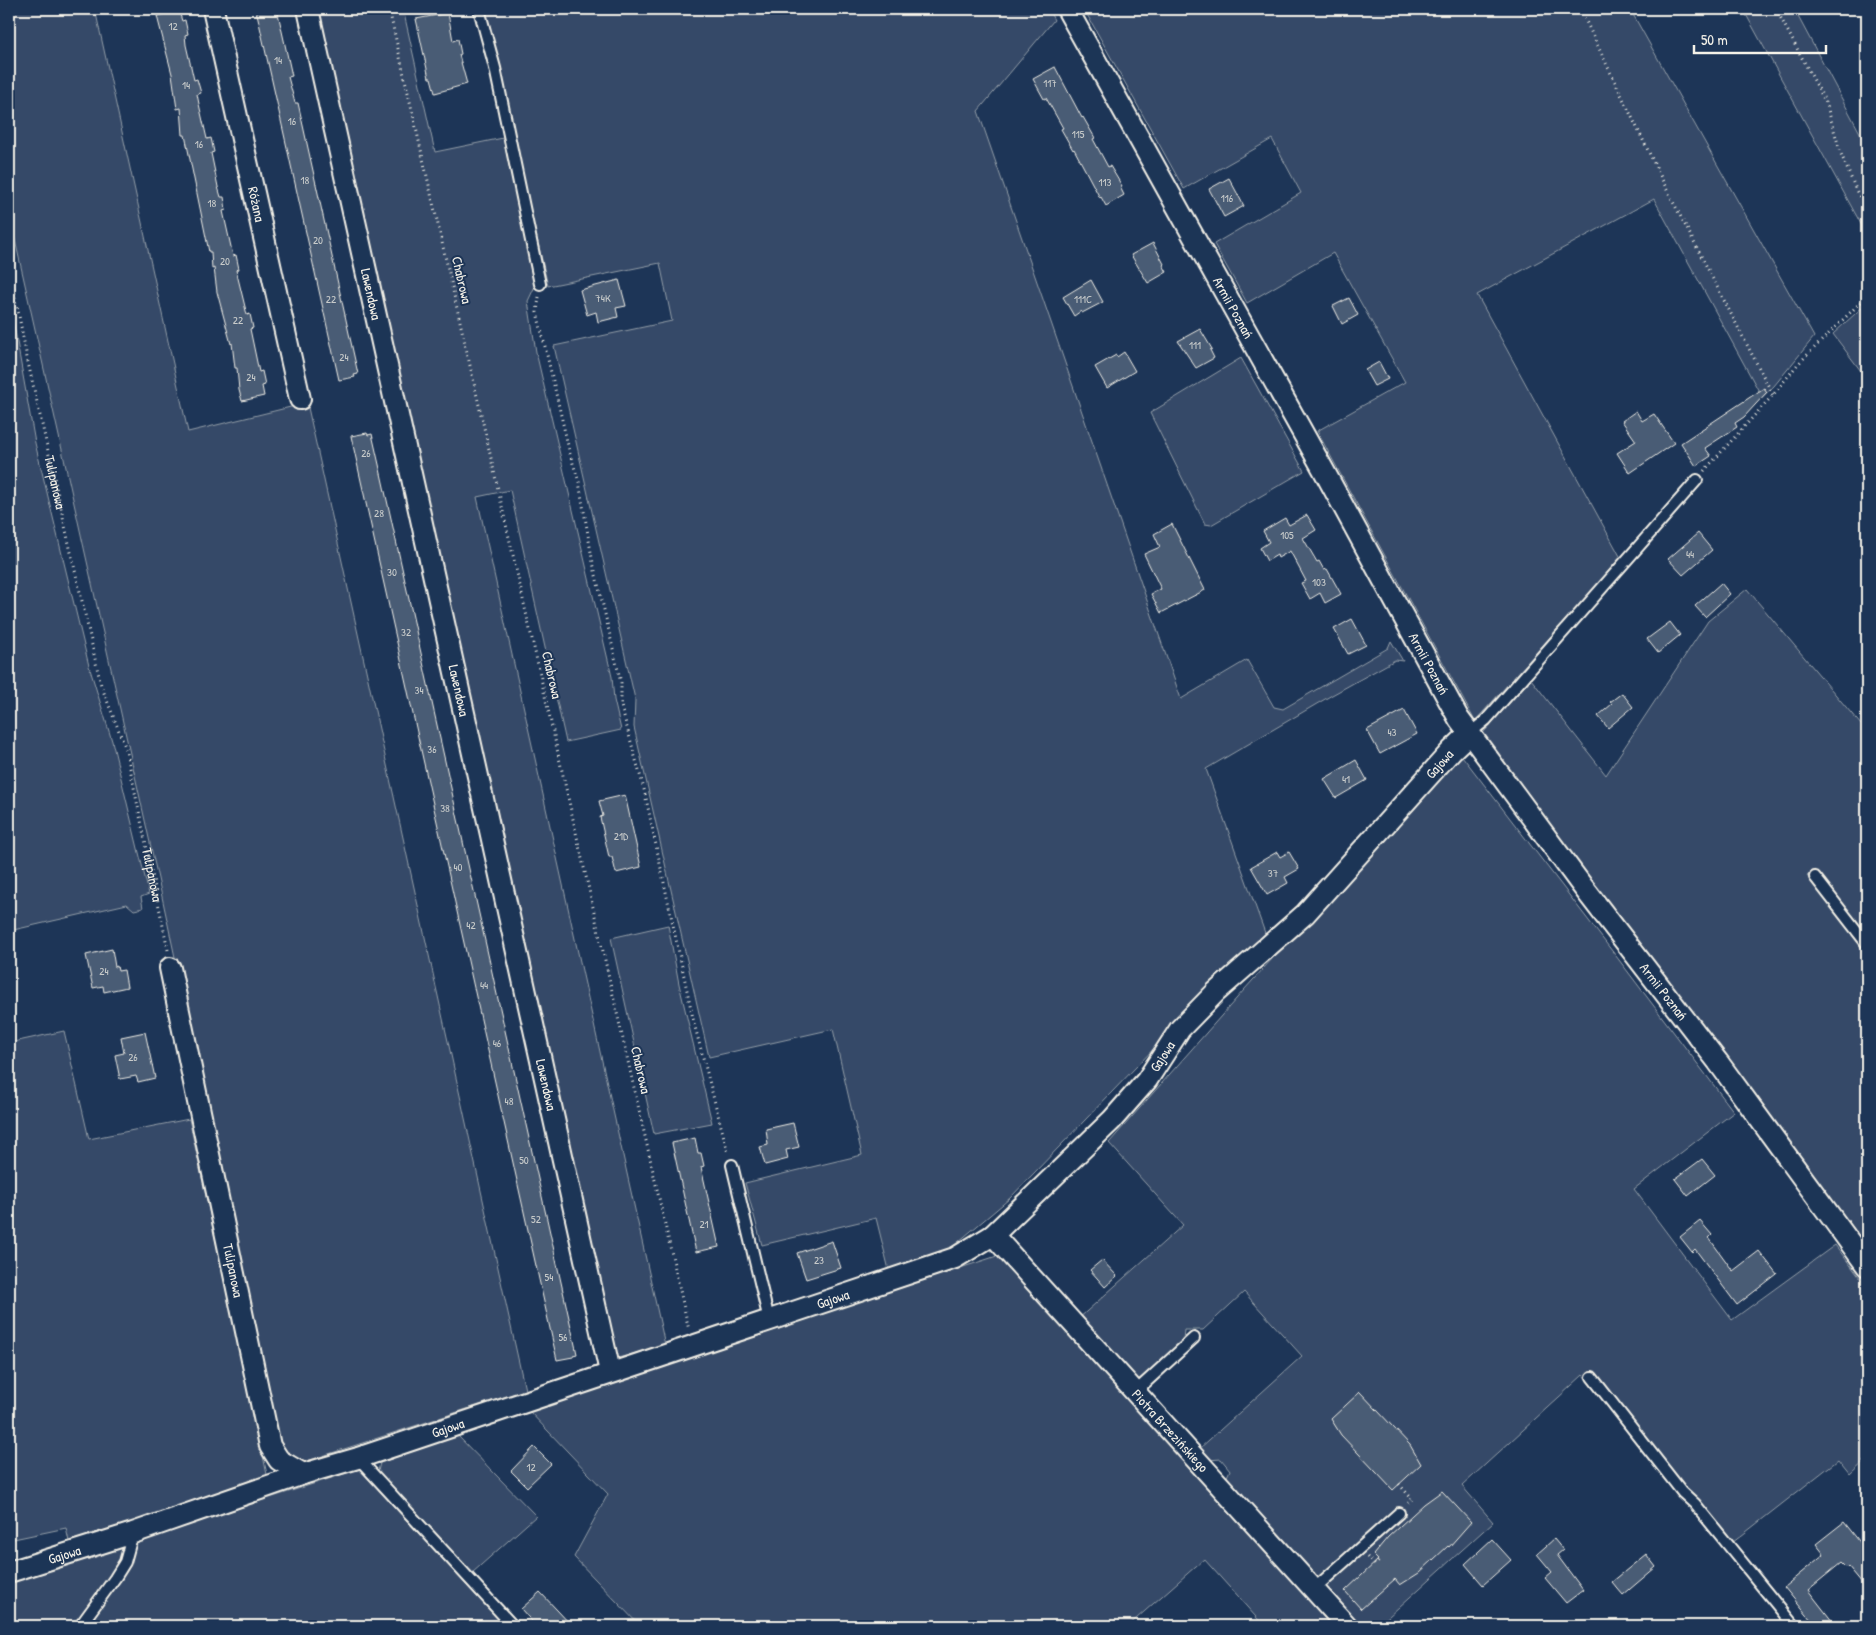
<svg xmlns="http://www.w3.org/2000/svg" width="1876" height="1635" font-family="'Patrick Hand',sans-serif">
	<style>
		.green { fill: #354a67; stroke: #949ea8 }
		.building { fill: #485b74; stroke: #f4f1e8 }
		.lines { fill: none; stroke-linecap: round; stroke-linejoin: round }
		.lane-casing { stroke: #f4f1e8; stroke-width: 14 }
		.street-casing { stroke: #f4f1e8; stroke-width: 24 }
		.path { stroke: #f4f1e8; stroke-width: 3; stroke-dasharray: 1 4; stroke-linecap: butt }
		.lane { stroke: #1d3557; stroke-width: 10 }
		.street { stroke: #1d3557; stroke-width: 20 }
		.labels { text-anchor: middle; stroke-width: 4; stroke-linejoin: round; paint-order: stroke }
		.number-label { font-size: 11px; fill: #c9cccb }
		.street-label { font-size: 14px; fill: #f4f1e8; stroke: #1d3557 }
	</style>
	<rect width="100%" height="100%" fill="#1d3557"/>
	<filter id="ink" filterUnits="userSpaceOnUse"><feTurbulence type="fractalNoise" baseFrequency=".02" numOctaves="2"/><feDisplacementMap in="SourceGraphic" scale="10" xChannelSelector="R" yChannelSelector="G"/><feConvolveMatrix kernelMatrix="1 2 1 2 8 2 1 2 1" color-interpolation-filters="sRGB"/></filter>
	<g filter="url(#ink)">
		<g class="green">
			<polygon points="9,9 95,9 188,432 307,403 525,1390 301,1463 285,1455 280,1447 161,892 9,213"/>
			<polygon points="316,9 403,9 435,152 503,138 536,284 528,301 536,352 612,677 614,700 621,730 566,742 510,490 477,497 665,1345 618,1358 505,861"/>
			<polygon points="484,9 1048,9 1054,20 978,111 1181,699 1247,660 1274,707 1283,709 1388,648 1391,641 1403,661 1395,660 1332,695 1206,769 1265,933 1009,1199 939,1258 890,1274 876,1218 762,1245 745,1183 862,1155 833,1029 709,1057 634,727 635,699 554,346 672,321 660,263 548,286"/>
			<polygon points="1084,9 1630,9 1814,337 1774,386 1762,397 1654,199 1477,295 1621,558 1475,721 1317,431 1405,382 1333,253 1247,303 1214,244 1301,193 1272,139 1184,189"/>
			<polygon points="1743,9 1794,9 1867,146 1867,235"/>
			<polygon points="9,297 35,443 89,666 112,741 149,894 141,897 143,908 134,910 127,904 9,931"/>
			<polygon points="1867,303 1867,379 1833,334"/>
			<polygon points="1241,358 1304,471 1211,525 1205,524 1150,413"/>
			<polygon points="1747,589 1867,732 1867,937 1815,870 1807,876 1867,951 1867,1246 1561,842 1483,733 1531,679 1606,775 1708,621"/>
			<polygon points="1459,752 1619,960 1734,1112 1634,1189 1732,1320 1835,1245 1867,1287 1867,1459 1850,1475 1838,1460 1732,1543 1676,1490 1583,1375 1462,1486 1493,1522 1378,1626 1356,1626 1224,1483 1230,1470 1221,1459 1208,1460 1199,1449 1302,1356 1244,1292 1203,1330 1184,1330 1183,1340 1135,1384 1077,1320 1183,1225 1109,1143 1244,990"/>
			<polygon points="668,925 679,984 712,1123 654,1134 611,938"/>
			<polygon points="64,1031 89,1139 189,1119 268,1479 70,1546 66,1528 9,1540 9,1043"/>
			<polygon points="1000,1255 1336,1626 1264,1626 1204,1559 1128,1626 640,1626 574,1557 608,1494 528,1410"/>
			<polygon points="457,1435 536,1516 472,1573 378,1471 380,1463"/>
			<polygon points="359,1469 504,1626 9,1626 9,1583"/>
		</g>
		<g class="building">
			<polygon points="256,9 277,9 292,76 288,77 295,103 298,103 358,374 354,375 355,377 339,380"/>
			<polygon points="179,11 182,21 185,20 188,34 185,35 186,45 194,80 197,79 201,93 197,94 199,104 207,139 211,138 214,152 211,153 218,187 221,197 224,197 226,210 223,211 233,256 236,255 239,269 236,270 247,315 250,314 253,328 250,329 259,372 262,371 265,385 262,386 264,396 242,401 239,390 237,368 235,368 232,343 231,344 217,292 214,268 212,269 211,252 209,252 185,135 183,135 181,108 177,109 172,74 157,16"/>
			<polygon points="448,13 453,41 458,39 461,54 459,55 467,84 435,93 431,78 429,78 416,19"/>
			<polygon points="1055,67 1082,118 1083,117 1095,138 1093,139 1108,167 1110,166 1122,186 1120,187 1124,195 1106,206 1101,197 1100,198 1074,149 1073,150 1061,129 1063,128 1046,98 1044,99 1033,79"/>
			<polygon points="1229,178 1244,206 1224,217 1209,189"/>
			<polygon points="1153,243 1164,264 1163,265 1167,272 1148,283 1131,255"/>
			<polygon points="619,280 626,306 616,308 618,317 598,322 596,312 587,315 580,290"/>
			<polygon points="1091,280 1103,302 1082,313 1081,311 1074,316 1063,297"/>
			<polygon points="1349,298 1358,315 1342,324 1333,306"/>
			<polygon points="1200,329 1212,349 1210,350 1214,358 1196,368 1178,341"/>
			<polygon points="1124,352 1135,371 1107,388 1095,367 1116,355 1117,357"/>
			<polygon points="1379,362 1388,379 1374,386 1365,370"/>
			<polygon points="1764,388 1767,392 1744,417 1735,423 1737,427 1705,448 1711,456 1696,466 1681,443"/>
			<polygon points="1636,411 1642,421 1654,414 1674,443 1630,473 1617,453 1636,441 1622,421"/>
			<polygon points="367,433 368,435 372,434 380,469 577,1354 573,1355 573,1357 557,1360 351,436"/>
			<polygon points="1307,515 1316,530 1303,538 1317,562 1319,561 1324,570 1327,569 1341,594 1325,603 1320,593 1310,599 1301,583 1306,581 1290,551 1278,558 1277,555 1267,561 1260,548 1269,542 1263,531 1285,518 1289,525"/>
			<polygon points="1172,524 1205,590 1161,613 1151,594 1161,589 1144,554 1160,547 1154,534"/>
			<polygon points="1698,533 1712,550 1683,575 1668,559"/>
			<polygon points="1721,583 1730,594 1705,617 1695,606"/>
			<polygon points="1352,619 1366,645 1348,654 1334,629"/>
			<polygon points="1670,622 1680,635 1658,653 1647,639"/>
			<polygon points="1622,693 1633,707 1608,728 1598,716 1612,704 1610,702"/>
			<polygon points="1404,710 1417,734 1380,754 1367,730"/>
			<polygon points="1356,760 1367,780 1336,798 1324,779"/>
			<polygon points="625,795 641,867 616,873 612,857 609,857 600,817 603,816 599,801"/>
			<polygon points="1277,852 1280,857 1289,852 1299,869 1285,877 1288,883 1267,895 1251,867"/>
			<polygon points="112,949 115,967 117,966 118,971 124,970 127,987 104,992 103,986 93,988 86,955"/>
			<polygon points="145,1032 155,1078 138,1082 136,1076 120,1079 115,1055 124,1053 121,1037"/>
			<polygon points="793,1123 799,1147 786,1150 788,1159 765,1165 760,1147 768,1145 766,1129"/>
			<polygon points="695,1138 698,1153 701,1153 704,1166 701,1167 719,1247 696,1252 672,1143"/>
			<polygon points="1702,1159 1715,1175 1688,1196 1675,1179"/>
			<polygon points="1700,1221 1712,1235 1709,1238 1733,1271 1759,1251 1777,1274 1737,1305 1695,1249 1692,1252 1680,1237"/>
			<polygon points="832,1241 841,1268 806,1279 797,1253"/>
			<polygon points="1102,1260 1117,1276 1105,1287 1090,1270"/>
			<polygon points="1360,1392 1410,1445 1421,1464 1393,1490 1341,1435 1331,1419"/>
			<polygon points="534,1447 551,1464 527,1487 511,1471"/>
			<polygon points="1442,1491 1471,1522 1449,1547 1448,1546 1419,1573 1400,1585 1395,1579 1361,1609 1345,1591 1378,1560 1373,1555 1388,1537 1424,1504"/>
			<polygon points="1844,1522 1867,1551 1867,1589 1848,1566 1846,1568 1841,1563 1808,1590 1836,1626 1816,1626 1784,1587 1824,1554 1816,1544"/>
			<polygon points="1492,1539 1511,1560 1483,1585 1465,1564"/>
			<polygon points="1554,1539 1563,1550 1557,1555 1583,1590 1566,1603 1545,1578 1552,1572 1537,1554"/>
			<polygon points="1646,1554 1656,1567 1623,1595 1612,1582"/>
			<polygon points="540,1592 557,1610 572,1626 536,1626 521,1609"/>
		</g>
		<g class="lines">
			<g class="lane-casing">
				<g id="lane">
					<polyline points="479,9 495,68 540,284"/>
					<polyline points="1469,734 1486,720 1697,480"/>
					<polyline points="1815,877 1867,944"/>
					<polyline points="732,1165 769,1320"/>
					<polyline points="1592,1377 1682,1492 1695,1504 1794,1626"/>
					<polyline points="1135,1392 1194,1338"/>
					<polyline points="358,1458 513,1626"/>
					<polyline points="1314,1589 1399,1513"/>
					<polyline points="80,1626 115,1578 125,1562 133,1533"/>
				</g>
			</g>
			<g class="street-casing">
				<g id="street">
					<path id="s2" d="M213,9L300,399"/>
					<path id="s3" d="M308,9L610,1372"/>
					<path id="s4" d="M1067,9L1323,469L1459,719L1583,887L1718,1062L1867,1266"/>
					<path id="s5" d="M170,968L270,1446L279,1460L303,1474"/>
					<path id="s6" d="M993,1235L1347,1626"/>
					<path id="s7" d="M9,1572L133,1533L303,1474L358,1458L955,1258L993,1235L1112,1120L1147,1080L1180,1029L1216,992L1305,914L1452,750L1469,734"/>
				</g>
			</g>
			<g class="path">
				<polyline points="389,9 689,1330"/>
				<polyline points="1580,9 1668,192 1773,395"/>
				<polyline points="1776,9 1826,103 1841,154 1857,192 1867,208"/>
				<path id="s1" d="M9,263L27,358L101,685L126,749L168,950"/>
				<polyline points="539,297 537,312 570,454 579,482 592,558 621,683 621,706 644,789 694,1023 728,1153"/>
				<polyline points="1704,471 1773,395 1798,364 1867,296"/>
				<polyline points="1399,1484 1412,1499 1408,1503"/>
				<polyline points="1367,1557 1375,1565 1379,1561"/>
			</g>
			<use href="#lane" class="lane"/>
			<use href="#street" class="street"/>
		</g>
	</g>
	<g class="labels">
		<g class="number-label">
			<text x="173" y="30">12</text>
			<text x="278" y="64">14</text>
			<text x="1050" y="87">117</text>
			<text x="186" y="89">14</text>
			<text x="292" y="125">16</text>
			<text x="1078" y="138">115</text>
			<text x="199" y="148">16</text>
			<text x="305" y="184">18</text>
			<text x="1105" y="186">113</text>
			<text x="1227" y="202">116</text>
			<text x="212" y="207">18</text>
			<text x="318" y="244">20</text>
			<text x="225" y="265">20</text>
			<text x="603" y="302">74K</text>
			<text x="331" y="303">22</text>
			<text x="1083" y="303">111C</text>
			<text x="238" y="324">22</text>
			<text x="1195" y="349">111</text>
			<text x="344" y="361">24</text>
			<text x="251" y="381">24</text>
			<text x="366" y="457">26</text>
			<text x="379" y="517">28</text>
			<text x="1287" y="539">105</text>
			<text x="1690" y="558">44</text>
			<text x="392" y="576">30</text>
			<text x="1319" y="586">103</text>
			<text x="406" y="636">32</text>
			<text x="419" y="694">34</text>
			<text x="1392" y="736">43</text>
			<text x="432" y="753">36</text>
			<text x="1346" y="783">41</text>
			<text x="445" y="812">38</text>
			<text x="621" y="840">21D</text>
			<text x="458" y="871">40</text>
			<text x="1273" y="877">37</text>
			<text x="471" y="929">42</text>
			<text x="104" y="975">24</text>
			<text x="484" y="989">44</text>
			<text x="497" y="1047">46</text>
			<text x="133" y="1061">26</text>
			<text x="509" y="1105">48</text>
			<text x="524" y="1164">50</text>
			<text x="536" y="1223">52</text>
			<text x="704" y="1228">21</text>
			<text x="819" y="1264">23</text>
			<text x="549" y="1281">54</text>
			<text x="563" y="1341">56</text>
			<text x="531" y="1471">12</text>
		</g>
		<g class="street-label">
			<text dy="5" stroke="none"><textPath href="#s2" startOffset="200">Różana</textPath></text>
			<text transform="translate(462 280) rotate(77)" y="5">Chabrowa</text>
			<text dy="5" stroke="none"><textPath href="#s3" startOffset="292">Lawendowa</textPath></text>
			<text dy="5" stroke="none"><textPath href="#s4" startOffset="342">Armii Poznań</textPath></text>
			<text dy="5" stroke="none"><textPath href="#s1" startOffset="224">Tulipanowa</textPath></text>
			<text dy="5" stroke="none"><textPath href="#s4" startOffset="748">Armii Poznań</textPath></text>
			<text transform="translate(552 675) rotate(77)" y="5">Chabrowa</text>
			<text dy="5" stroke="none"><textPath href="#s3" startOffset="698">Lawendowa</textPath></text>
			<text dy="5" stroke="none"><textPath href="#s7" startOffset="1692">Gajowa</textPath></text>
			<text dy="5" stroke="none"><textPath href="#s1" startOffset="629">Tulipanowa</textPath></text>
			<text dy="5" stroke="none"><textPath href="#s4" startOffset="1152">Armii Poznań</textPath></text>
			<text dy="5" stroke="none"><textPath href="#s7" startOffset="1288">Gajowa</textPath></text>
			<text transform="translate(641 1070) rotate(77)" y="5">Chabrowa</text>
			<text dy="5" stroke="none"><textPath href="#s3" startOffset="1102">Lawendowa</textPath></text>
			<text dy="5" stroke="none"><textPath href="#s5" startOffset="309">Tulipanowa</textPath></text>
			<text dy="5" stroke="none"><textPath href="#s7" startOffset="868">Gajowa</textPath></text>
			<text dy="5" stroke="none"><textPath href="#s7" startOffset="462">Gajowa</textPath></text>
			<text dy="5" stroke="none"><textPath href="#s6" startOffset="264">Piotra Brzezińskiego</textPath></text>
			<text dy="5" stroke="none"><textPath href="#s7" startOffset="58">Gajowa</textPath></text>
		</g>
	</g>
	<rect width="1876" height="1635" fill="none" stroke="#1d3557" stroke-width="30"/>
	<rect x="15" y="15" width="1846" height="1605" fill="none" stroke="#f4f1e8" stroke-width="2" filter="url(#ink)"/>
	<path d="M1694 45v8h132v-8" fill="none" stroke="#f4f1e8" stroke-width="2.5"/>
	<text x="1701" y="45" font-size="15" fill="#f4f1e8" stroke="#1d3557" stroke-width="4" paint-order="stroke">50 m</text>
</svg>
